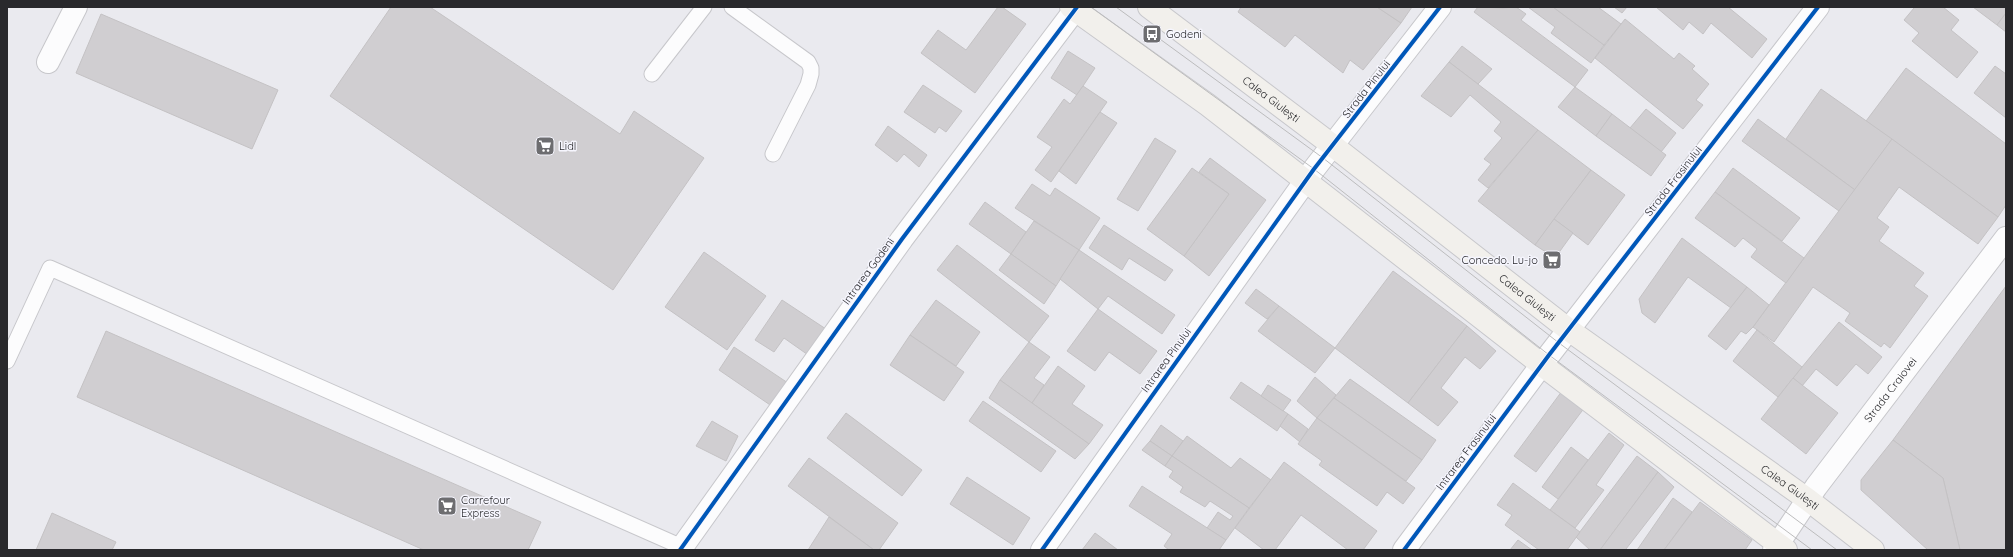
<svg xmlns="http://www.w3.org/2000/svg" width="2013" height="557" font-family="Quicksand,sans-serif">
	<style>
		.building { fill: #d0ced1; stroke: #c4c2c4 }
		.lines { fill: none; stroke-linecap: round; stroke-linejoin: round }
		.service-casing { stroke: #c7c7cb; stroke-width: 17 }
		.minor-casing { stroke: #c7c7cb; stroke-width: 24 }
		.secondary-casing { stroke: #c7c7cb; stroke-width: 24 }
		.service { stroke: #fcfcfd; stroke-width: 15 }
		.minor { stroke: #fcfcfd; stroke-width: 22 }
		.secondary { stroke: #f2f0ec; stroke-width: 22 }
		.tram { stroke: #bcbcbd; stroke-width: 1 }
		.cycleway-casing { stroke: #f6f6fe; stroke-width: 6 }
		.cycleway { stroke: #0057b8; stroke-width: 4 }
		.labels { text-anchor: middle; stroke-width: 3; stroke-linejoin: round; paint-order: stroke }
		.poi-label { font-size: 11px; fill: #29292c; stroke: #f6f6fe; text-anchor: start }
		.street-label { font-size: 11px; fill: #29292c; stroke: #f6f6fe }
	</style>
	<rect width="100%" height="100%" fill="#eaeaef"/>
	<g class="building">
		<polygon points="391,7 430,7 620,134 634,111 704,158 613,290 330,96"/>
		<polygon points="998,7 1002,7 1026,24 975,93 921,53 938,30 966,50"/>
		<polygon points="1241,7 1377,7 1401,23 1363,70 1350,60 1343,73 1295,35 1285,47 1238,12"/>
		<polygon points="1377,7 1412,7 1401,23"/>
		<polygon points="1478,7 1503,8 1516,7 1526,14 1521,20 1588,70 1575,87 1474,12"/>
		<polygon points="1528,7 1553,7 1604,45 1591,63 1551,33 1555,27"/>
		<polygon points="1553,7 1598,7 1621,24 1604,45"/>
		<polygon points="1614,7 1627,7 1622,13"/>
		<polygon points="1656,7 1728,7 1767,39 1752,58 1711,23 1703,34 1689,22 1683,30"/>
		<polygon points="1913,7 1943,7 1959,20 1951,30 1978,52 1957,78 1912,41 1919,33 1904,20 1914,8"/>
		<polygon points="1973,7 2006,7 2006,13 1997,25"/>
		<polygon points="2006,13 2006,32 1997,25"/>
		<polygon points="101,14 278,90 252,149 76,73"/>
		<polygon points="1625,19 1674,59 1679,53 1695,66 1692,69 1709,84 1696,100 1703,105 1683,129 1595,58"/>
		<polygon points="1462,46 1492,69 1478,84 1449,62"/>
		<polygon points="1068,51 1095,68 1077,95 1051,78"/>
		<polygon points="1449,62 1538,130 1488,188 1478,180 1491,164 1484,159 1502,138 1494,131 1501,122 1470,95 1451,117 1421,96"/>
		<polygon points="1995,66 2006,74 2006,118 1974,93"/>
		<polygon points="1906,68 2006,144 2006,205 1998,217 1866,121"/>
		<polygon points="923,85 962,111 946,132 939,127 935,133 904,112"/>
		<polygon points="1083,86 1107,102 1051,182 1035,170 1052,147 1037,137 1064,99 1070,104"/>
		<polygon points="1575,87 1612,114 1596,136 1558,107"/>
		<polygon points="1821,89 1892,139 1855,190 1786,139"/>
		<polygon points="1646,109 1676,133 1661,152 1630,128"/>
		<polygon points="1100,112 1117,123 1076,184 1059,171"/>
		<polygon points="1612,114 1666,155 1651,176 1596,136"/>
		<polygon points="1758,119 1855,190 1839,211 1742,141"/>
		<polygon points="888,126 927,155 919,167 904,154 897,162 875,145"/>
		<polygon points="1538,130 1591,170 1535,245 1478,201"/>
		<polygon points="1155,138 1176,151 1138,211 1117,199"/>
		<polygon points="1892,139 1998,217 1978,244 1899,187 1877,218 1889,227 1879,241 1924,273 1914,286 1928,296 1890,348 1884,343 1881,347 1845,321 1850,313 1813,287 1774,342 1753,327"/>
		<polygon points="1210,158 1266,200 1209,276 1184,256 1229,194 1199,172"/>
		<polygon points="1192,168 1229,194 1184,256 1147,229"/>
		<polygon points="1733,168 1800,218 1782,241 1715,192"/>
		<polygon points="1591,170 1625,195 1588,245 1554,219"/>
		<polygon points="1032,184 1050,196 1055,188 1100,218 1079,250 1015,208"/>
		<polygon points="1715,192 1804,258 1786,283 1751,257 1757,249 1743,238 1735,247 1695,218"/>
		<polygon points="985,202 1026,232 1011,254 969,224"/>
		<polygon points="1554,219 1573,233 1555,258 1535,245"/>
		<polygon points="1034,221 1079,250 1056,286 1011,254"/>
		<polygon points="1104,225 1173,270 1165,281 1129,258 1122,270 1089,248"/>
		<polygon points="1682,238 1747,287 1731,308 1688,277 1655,323 1642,313 1639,299"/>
		<polygon points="957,245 1049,316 1029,342 937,270"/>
		<polygon points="1079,250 1175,315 1162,334 1108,296 1098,309 1060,279"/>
		<polygon points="704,252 766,296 727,350 665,307"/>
		<polygon points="1011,254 1056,286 1044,304 999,270"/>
		<polygon points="1393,271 1467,326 1408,403 1335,348"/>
		<polygon points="2006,286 2006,550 1960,550 1943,478 1893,440"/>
		<polygon points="1747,287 1769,305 1753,327 1746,334 1741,331 1726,350 1708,336"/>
		<polygon points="1256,289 1279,306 1267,319 1245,303"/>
		<polygon points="782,300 829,331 811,357 784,338 774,352 755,340"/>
		<polygon points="936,300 980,332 956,366 910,335"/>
		<polygon points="1279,306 1335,348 1315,373 1258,331"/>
		<polygon points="1098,309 1157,351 1140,374 1109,352 1095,371 1067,351"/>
		<polygon points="1839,322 1882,357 1868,374 1856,364 1837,386 1816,369 1802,386 1793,378"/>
		<polygon points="1467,326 1496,351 1480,369 1465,357 1441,388 1458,402 1438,426 1408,403"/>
		<polygon points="1757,330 1802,367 1778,397 1733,361"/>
		<polygon points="106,331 541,522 528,550 424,550 77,397"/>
		<polygon points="910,335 964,372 944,401 890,365"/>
		<polygon points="1029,342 1050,357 1034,378 1044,385 1032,403 1000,380"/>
		<polygon points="734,347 791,385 776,409 719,370"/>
		<polygon points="1058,366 1085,386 1072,404 1103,425 1089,444 1032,403"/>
		<polygon points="1315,377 1336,395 1317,418 1297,401"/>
		<polygon points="1793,378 1838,413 1806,454 1761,419"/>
		<polygon points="1350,379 1436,440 1422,460 1334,398"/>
		<polygon points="1000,380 1089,444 1075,459 989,398"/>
		<polygon points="1241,382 1288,414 1277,431 1230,398"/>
		<polygon points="1268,385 1291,400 1283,411 1261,396"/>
		<polygon points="1562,391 1585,407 1536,472 1514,456"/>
		<polygon points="1334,398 1422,460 1406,481 1317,418"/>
		<polygon points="983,401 1056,451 1041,472 969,421"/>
		<polygon points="846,413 922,470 902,496 827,438"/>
		<polygon points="1288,414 1308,429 1300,442 1280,426"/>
		<polygon points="1317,418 1415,488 1403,504 1387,492 1377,506 1319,465 1322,461 1298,444"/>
		<polygon points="712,421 738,436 726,461 696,446"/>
		<polygon points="1161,425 1183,441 1172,456 1150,441"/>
		<polygon points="1609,433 1624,445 1596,485 1604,490 1575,528 1550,510"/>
		<polygon points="1187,436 1231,468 1240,458 1271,480 1249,508 1172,456"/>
		<polygon points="1893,440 1943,478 1960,550 1928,550 1861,490 1861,480"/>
		<polygon points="1150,441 1172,456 1165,466 1142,450"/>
		<polygon points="1571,447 1588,460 1558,499 1542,487"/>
		<polygon points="1172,456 1249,508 1226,540 1207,528 1218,512 1230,520 1233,516 1210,501 1205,507 1180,492 1183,487 1169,477 1173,471 1165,466"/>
		<polygon points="1637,456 1658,472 1600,550 1590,550 1576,537"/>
		<polygon points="809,458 898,523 879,550 874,550 788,486"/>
		<polygon points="1284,462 1377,531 1363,550 1348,550 1301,515 1275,550 1264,550 1235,528"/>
		<polygon points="1658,472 1674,487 1626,549 1628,550 1600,550"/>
		<polygon points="967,477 1030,518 1013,545 950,504"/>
		<polygon points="1513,483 1580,532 1567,550 1539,550 1505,525 1512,515 1497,505"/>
		<polygon points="1142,486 1226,540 1219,550 1169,550 1164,546 1172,534 1129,506"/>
		<polygon points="1673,498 1692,512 1664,550 1637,550"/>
		<polygon points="1700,502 1752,540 1745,550 1664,550"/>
		<polygon points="52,513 116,542 112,550 36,550"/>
		<polygon points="829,517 874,550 808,550"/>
		<polygon points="1095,533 1118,550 1082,550"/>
		<polygon points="1518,540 1532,550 1510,550"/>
	</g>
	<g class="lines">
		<g class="service-casing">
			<g id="service">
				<polyline points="732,7 808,62 811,68 811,74 808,85 773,154"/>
				<polyline points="652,74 704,7"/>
				<polyline points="7,361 50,268 682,547"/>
			</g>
		</g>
		<g class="minor-casing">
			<g id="minor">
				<polyline points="48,62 76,7"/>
				<polyline points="680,550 902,239 1077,7"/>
				<polyline points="1042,550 1314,169 1440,7"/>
				<polyline points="1404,550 1549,355 1818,7"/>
				<path id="s1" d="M1774,550L1816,487L2006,238"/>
			</g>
		</g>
		<g class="secondary-casing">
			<g id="secondary">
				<polyline points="1071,7 1208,105 1542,365 1786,550"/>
				<path id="s2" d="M1149,7L1332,145L1569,330L1807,499L1873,550"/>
			</g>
		</g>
		<use href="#service" class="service"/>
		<use href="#minor" class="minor"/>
		<use href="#secondary" class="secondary"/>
		<g class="tram">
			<polyline points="1091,7 1314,169 1549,355 1812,550"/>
			<polyline points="1116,7 1323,158 1559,343 1837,550"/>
		</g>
		<g class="cycleway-casing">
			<g id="cycleway">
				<polyline points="680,550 902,239 1077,7"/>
				<polyline points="1042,550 1314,169 1440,7"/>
				<polyline points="1404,550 1549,355 1818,7"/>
			</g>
		</g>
		<use href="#cycleway" class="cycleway"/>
	</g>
	<defs>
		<g id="bus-square" transform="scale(1)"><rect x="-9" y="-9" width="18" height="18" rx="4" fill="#6d6d70" stroke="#f6f6fe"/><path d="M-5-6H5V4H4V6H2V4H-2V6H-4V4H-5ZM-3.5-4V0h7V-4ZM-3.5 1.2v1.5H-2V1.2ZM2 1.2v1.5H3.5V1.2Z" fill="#fff"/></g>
		<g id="supermarket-square" transform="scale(1)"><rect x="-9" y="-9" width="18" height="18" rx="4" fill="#6d6d70" stroke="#f6f6fe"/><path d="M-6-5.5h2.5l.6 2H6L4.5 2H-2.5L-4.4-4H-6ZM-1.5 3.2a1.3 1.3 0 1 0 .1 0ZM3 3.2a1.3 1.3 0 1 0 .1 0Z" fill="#fff"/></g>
	</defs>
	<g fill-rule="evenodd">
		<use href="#bus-square" x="1152" y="34"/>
		<use href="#supermarket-square" x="545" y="146"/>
		<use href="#supermarket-square" x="1552" y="260"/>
		<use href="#supermarket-square" x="447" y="506"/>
	</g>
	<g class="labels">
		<g class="poi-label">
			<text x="1166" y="38">Godeni</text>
			<text x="559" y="150">Lidl</text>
			<text x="1538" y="264" text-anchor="end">Concedo. Lu-jo</text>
			<text x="461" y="504">Carrefour<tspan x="461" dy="13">Express</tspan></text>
		</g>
		<g class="street-label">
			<text transform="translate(1366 89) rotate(-52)" y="4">Strada Pinului</text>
			<text dy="4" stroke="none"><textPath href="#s2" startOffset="153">Calea Giulești</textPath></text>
			<text transform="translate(1673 181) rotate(-52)" y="4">Strada Frasinului</text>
			<text transform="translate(868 271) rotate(-54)" y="4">Intrarea Godeni</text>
			<text dy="4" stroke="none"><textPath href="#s2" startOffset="477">Calea Giulești</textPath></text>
			<text transform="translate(1166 360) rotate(-54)" y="4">Intrarea Pinului</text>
			<text dy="4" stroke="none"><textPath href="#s1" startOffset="198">Strada Craiovei</textPath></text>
			<text transform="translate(1466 452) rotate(-53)" y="4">Intrarea Frasinului</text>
			<text dy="4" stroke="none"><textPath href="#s2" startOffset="801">Calea Giulești</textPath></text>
		</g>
	</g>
	<rect width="2013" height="557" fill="none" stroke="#29292c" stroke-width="16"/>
</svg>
